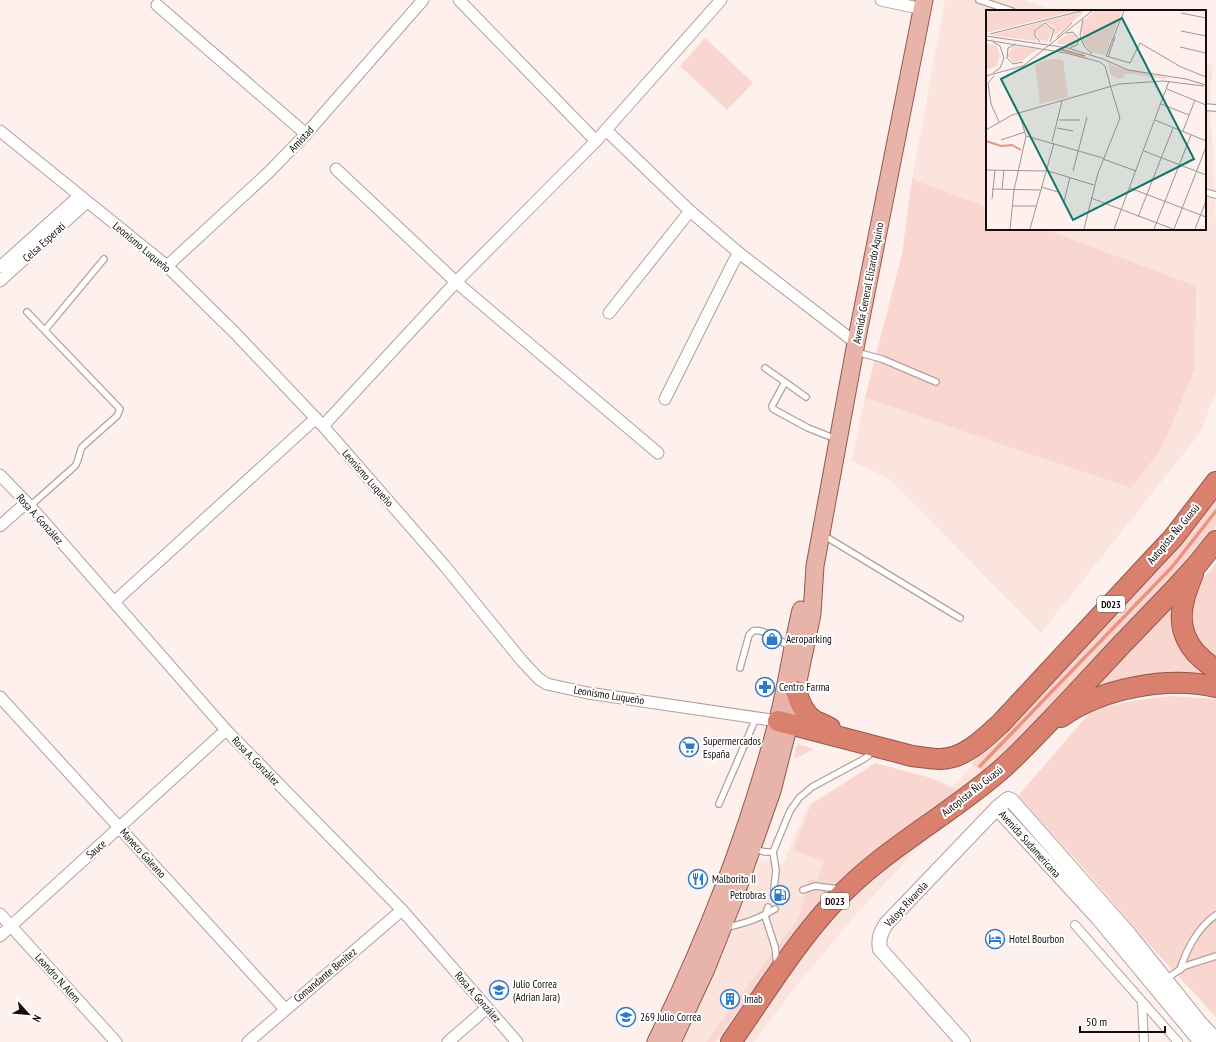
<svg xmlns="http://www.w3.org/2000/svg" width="1216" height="1042" font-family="'PT Sans Narrow',sans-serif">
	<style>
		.built { fill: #fce4de }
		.green { fill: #f9d6cf }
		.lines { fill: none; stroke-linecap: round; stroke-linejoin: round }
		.stream { stroke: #eb9381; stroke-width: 3.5 }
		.service-casing { stroke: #b4a09b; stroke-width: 8 }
		.pedestrian-casing { stroke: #b4a09b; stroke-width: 10 }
		.minor-casing { stroke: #b4a09b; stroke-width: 13 }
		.tertiary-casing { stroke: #b4a09b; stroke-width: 16 }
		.primary-casing { stroke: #94584c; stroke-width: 19 }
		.motorway-casing { stroke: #94584c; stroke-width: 22 }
		.service { stroke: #fff; stroke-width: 5.5 }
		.pedestrian { stroke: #fff; stroke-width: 8 }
		.minor { stroke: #fff; stroke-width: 11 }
		.tertiary { stroke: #fff; stroke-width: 14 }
		.primary { stroke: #e8b3a8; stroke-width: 17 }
		.motorway { stroke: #d9816e; stroke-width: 20 }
		.labels { text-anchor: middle; stroke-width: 4; stroke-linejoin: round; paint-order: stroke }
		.shield { fill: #fff; stroke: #5a5655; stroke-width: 1 }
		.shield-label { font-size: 10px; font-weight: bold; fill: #140d0c }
		.street-label { font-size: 11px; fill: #140d0c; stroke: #fff }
		.poi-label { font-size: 11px; fill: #140d0c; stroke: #fff; text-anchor: start }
		.inset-river { fill: none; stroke: #eb9381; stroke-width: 2 }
		.inset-road { fill: none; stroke: #a09593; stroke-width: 1 }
		.view { fill: #0f766e; fill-opacity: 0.15; stroke: #0f766e; stroke-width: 2 }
		.inset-edge { fill: none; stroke: #140d0c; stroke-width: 2 }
	</style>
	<rect width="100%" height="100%" fill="#fdf0ed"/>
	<g class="built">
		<polygon points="945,0 1025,0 1057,11 987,11 987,207 912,179"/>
		<polygon points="1205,63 1213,66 1210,94 1216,224 1216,392 1200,433 1041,633 888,478 851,461 865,398 1132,488 1196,286 1045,229 1205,229"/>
		<polygon points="1171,554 1184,565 860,910 794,989 754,1042 732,1042 846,900"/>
		<polygon points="869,768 916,778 718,1042 680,1042 692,1020 729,935 760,860 783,864 808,805"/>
	</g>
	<g class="green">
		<polygon points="705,38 753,83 727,110 680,66"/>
		<polygon points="912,179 987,207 987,229 1045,229 1196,286 1195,369 1161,449 1131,488 865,398 902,254"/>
		<polygon points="1216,498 1216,526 1194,555 1028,730 1002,756 990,770 982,771 972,764 973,762 1153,576 1180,544"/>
		<polygon points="1216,563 1216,659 1204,650 1193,631 1190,606 1200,583"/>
		<polygon points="1177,601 1216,675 1086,695"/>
		<polygon points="1174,696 1216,699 1216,1017 1147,942 1087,872 1018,796 1093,709 1138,700"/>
		<polygon points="799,744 814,749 794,759 796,747"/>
		<polygon points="875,763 931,778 960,791 903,830 836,882 806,919 715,1042 706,1042 799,917 809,879 817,880 824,861 793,850 811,805"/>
	</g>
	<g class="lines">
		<polyline class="stream" points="980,766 1172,567 1216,511"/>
		<g class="service-casing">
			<g id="service">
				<polyline points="979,0 1012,11"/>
				<polyline points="1205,107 1216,108"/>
				<polyline points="1205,192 1216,195"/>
				<path d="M27,312L120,409L117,416L82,447C79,453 79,460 75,466L30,506"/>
				<polyline points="45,330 104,259"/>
				<polyline points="856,352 882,359 936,382"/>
				<polyline points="765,368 785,382 772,406 773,409 808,428 836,439"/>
				<polyline points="785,382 806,397"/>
				<polyline points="823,535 960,618"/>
				<path d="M740,668L749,635L753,631C763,628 783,642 791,648"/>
				<polyline points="719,804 756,718"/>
				<polyline points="754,849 765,852 773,852"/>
				<polyline points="774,889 776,870 773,852 790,811 799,798 812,787 864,759 869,755 872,749"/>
				<polyline points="803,890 815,886 839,889"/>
				<polyline points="768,907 765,916 775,947 777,965"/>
				<path d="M727,927C744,924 760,918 775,909"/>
				<path d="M1180,970C1186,950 1198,927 1216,915"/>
				<polyline points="1166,979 1185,966 1216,956"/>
			</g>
		</g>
		<g class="pedestrian-casing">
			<g id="pedestrian">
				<polyline points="1075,925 1178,1042"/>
				<polyline points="1142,1002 1144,1042"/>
			</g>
		</g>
		<g class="minor-casing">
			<g id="minor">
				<polyline points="459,0 596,141"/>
				<polyline points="881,0 923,9"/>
				<polyline points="157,5 306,134"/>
				<polyline points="606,130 690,211 739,253 856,343"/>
				<polyline points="0,131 167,266 235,333 323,426 444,565 522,661 539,679 547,684 588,693 778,721"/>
				<polyline points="336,169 456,282 658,453"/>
				<polyline points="167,266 269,172 306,134 423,0"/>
				<polyline points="0,267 79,196"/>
				<polyline points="0,281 87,202"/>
				<polyline points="609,313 690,211"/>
				<polyline points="665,399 734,261 739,253"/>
				<polyline points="323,426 456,282 596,141 721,0"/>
				<polyline points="0,475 30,506 226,730 402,910 517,1042"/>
				<polyline points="0,526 26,503"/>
				<polyline points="114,602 316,418"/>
				<polyline points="0,697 285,1009"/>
				<polyline points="0,914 116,1042"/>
				<polyline points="0,936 226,730"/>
				<polyline points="248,1042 402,910"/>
				<polyline points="448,1042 487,1008"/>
			</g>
		</g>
		<g class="tertiary-casing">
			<g id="tertiary">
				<polyline points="997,808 1098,918 1201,1042"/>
				<path d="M963,1042L880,949C878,939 881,932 886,924L997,808L1008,799L1011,800L1129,934L1200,1023L1216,1040"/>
			</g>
		</g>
		<g class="primary-casing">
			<g id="primary">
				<path d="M656,1042C706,940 748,833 777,723C787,686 792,647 801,610"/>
				<polyline points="672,1042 706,969 735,896 772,791 789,724 812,614 815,566 856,343 924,0"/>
			</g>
		</g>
		<g class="motorway-casing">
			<g id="motorway">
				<path d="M1193,574C1181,602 1174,628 1196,653C1202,659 1208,665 1216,669"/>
				<path d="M796,691C800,703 804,714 815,721C820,723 825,725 830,728"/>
				<path d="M1061,717C1102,688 1167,676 1216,687"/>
				<path d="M778,721L912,756C921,757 931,759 940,759C964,759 985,738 1001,723L1156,556L1173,538L1216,482"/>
				<path d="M731,1042C764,995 794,945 833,903C882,849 949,816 1003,768C1026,747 1047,724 1068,702C1103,664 1138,627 1174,590L1196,566L1216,541"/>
			</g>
		</g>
		<use href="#service" class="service"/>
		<use href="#pedestrian" class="pedestrian"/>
		<use href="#minor" class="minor"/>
		<use href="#tertiary" class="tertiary"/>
		<use href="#primary" class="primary"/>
		<use href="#motorway" class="motorway"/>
	</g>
	<defs>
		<g id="shop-ring" transform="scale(1)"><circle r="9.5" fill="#fff" stroke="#2e7aca" stroke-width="1.5"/><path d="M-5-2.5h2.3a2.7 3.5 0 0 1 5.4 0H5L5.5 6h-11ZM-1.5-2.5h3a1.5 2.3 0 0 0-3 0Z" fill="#2e7aca"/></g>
		<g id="pharmacy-ring" transform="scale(1)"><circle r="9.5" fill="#fff" stroke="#2e7aca" stroke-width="1.5"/><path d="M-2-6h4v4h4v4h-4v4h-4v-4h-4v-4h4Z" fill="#2e7aca"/></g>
		<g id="supermarket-ring" transform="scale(1)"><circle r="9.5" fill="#fff" stroke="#2e7aca" stroke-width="1.5"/><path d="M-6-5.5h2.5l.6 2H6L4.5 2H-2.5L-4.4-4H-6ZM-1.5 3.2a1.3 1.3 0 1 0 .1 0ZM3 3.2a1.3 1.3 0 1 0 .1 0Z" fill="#2e7aca"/></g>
		<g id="restaurant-ring" transform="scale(1)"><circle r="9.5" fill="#fff" stroke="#2e7aca" stroke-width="1.5"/><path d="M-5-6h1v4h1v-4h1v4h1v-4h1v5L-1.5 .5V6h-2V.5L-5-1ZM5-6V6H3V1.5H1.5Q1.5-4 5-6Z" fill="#2e7aca"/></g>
		<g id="fuel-ring" transform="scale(1)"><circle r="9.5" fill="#fff" stroke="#2e7aca" stroke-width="1.5"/><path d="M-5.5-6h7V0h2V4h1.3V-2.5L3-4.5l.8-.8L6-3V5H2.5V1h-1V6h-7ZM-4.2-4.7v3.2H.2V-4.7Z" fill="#2e7aca"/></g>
		<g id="hotel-ring" transform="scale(1)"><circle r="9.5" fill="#fff" stroke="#2e7aca" stroke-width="1.5"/><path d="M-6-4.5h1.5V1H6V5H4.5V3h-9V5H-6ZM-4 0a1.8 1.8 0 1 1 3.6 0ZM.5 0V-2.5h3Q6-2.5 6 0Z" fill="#2e7aca"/></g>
		<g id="school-ring" transform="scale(1)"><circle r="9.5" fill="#fff" stroke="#2e7aca" stroke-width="1.5"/><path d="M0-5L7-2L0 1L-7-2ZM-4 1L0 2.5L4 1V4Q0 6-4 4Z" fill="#2e7aca"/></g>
		<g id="building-ring" transform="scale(1)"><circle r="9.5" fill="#fff" stroke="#2e7aca" stroke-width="1.5"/><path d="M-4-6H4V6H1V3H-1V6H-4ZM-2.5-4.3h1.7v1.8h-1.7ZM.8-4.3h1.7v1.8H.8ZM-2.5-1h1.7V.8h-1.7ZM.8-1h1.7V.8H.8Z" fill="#2e7aca"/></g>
	</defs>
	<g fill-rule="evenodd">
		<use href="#shop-ring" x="772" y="639"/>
		<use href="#pharmacy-ring" x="765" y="687"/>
		<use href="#supermarket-ring" x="689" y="747"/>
		<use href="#restaurant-ring" x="698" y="879"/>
		<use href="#fuel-ring" x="780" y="895"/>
		<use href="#hotel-ring" x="995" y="939"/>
		<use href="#school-ring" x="499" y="990"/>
		<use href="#building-ring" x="730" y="999"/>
		<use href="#school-ring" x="626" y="1017"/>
	</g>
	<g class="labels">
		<g class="shield">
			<rect x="1097" y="596" width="28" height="16" rx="3"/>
			<rect x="821" y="893" width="28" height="16" rx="3"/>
		</g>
		<g class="shield-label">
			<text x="1111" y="608">D023</text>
			<text x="835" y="905">D023</text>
		</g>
		<g class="street-label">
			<text transform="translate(301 139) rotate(-47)" y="4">Amistad</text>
			<text transform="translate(44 242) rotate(-42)" y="4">Celsa Esperati</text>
			<text transform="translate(142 247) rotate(40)" y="4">Leonismo Luqueño</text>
			<text transform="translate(868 283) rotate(-79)" y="4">Avenida General Elizardo Aquino</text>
			<text transform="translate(368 478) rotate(49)" y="4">Leonismo Luqueño</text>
			<text transform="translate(40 519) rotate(48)" y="4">Rosa A. González</text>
			<text transform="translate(1173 534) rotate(-50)" y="4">Autopista Ñu Guasú</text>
			<text transform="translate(609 695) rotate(9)" y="4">Leonismo Luqueño</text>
			<text transform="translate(256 761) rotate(46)" y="4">Rosa A. González</text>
			<text transform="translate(972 791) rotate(-38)" y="4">Autopista Ñu Guasú</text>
			<text transform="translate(1030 844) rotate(48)" y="4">Avenida Sudamericana</text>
			<text transform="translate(96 849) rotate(-41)" y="4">Sauce</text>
			<text transform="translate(143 853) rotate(48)" y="4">Maneco Galeano</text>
			<text transform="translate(906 904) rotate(-47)" y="4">Valoys Rivarola</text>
			<text transform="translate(325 975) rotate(-40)" y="4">Comandante Benitez</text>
			<text transform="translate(58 978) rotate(48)" y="4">Leandro N. Alem</text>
			<text transform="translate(478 997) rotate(49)" y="4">Rosa A. González</text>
		</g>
		<g class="poi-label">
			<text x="786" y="643">Aeroparking</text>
			<text x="779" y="691">Centro Farma</text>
			<text x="703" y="745">Supermercados<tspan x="703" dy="13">España</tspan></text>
			<text x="712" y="883">Malborito II</text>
			<text x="766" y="899" text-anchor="end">Petrobras</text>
			<text x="1009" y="943">Hotel Bourbon</text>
			<text x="513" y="988">Julio Correa<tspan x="513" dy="13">(Adrian Jara)</tspan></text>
			<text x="744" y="1003">Imab</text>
			<text x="640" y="1021">269 Julio Correa</text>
		</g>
	</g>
	<g transform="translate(986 10)">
		<rect width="220" height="220" fill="#fdf0ed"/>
		<path d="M2,1H89L0,23ZM99,1L69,26L68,17L59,12L49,18L50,31L5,25ZM109,1H136L119,45L105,42L98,33L95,20L97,12ZM58,14L67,19L61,32L52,29L50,20ZM83,23L90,25L91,32L86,37L70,33ZM0,33L10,36L14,45L11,56L3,59H0ZM28,36L52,39L37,50L28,53L21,45ZM70,49L77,50L82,87L54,94L49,55L59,50ZM122,52L130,57L180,67V69L146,64H138L139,68L132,69L124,64Z" fill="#f9d6cf"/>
		<path class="inset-river" d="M73,39L99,46M0,131L15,136L26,135L35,140"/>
		<path class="inset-road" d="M138,1L120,46L144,53L154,33L195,57L220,67M195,3L220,8M97,9L94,25L98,36L106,44M195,21L220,26M80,23L87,22L93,29L91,35L84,38M4,24L95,1M0,26L82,38L117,49L142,60L200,69L220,75M71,27L86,13M0,30L80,43L114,52L119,56L125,78M7,32L14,36L18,48L14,58L7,63M54,32L49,26V20L59,13L68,20L64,32M30,34L22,38L21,48L27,54L37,52M194,37L220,43M122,47L129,27M0,66L37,56L106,1M8,66L2,73L5,94L13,112M181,79L220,95M175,94L203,105M73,110H94M169,110L220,131M71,118L87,121M0,120L26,105L133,74L177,71L218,76M197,121L209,90M40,126L117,148M15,130L39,122M66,132L76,91M158,141L220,165M117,149L150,161M0,160L59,161M59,160L108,175M87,161L101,107M55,177L72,182M144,178L220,207M6,179L54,180M16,179L18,160M105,188L187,219M6,189L9,160M78,192L84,167M27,196H50M152,207L187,118M24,219L28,180L40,126L33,103M44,219L68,133M98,219L112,163L134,108L125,78M128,219L183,71M168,219L205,125M188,219L220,137M209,219L220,191"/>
		<path class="view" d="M136,8L208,149L87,210L15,69Z"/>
		<rect width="220" height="220" class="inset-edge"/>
	</g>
	<g transform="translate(28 1014) rotate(117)" stroke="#ffffff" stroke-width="3" paint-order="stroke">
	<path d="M0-3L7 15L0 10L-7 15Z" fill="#140d0c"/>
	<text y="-6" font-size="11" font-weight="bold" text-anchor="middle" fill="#140d0c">N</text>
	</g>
	<path d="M1080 1026v6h85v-6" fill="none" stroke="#140d0c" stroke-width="2"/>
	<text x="1086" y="1026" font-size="12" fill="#140d0c" stroke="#ffffff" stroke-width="3" paint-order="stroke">50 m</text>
</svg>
